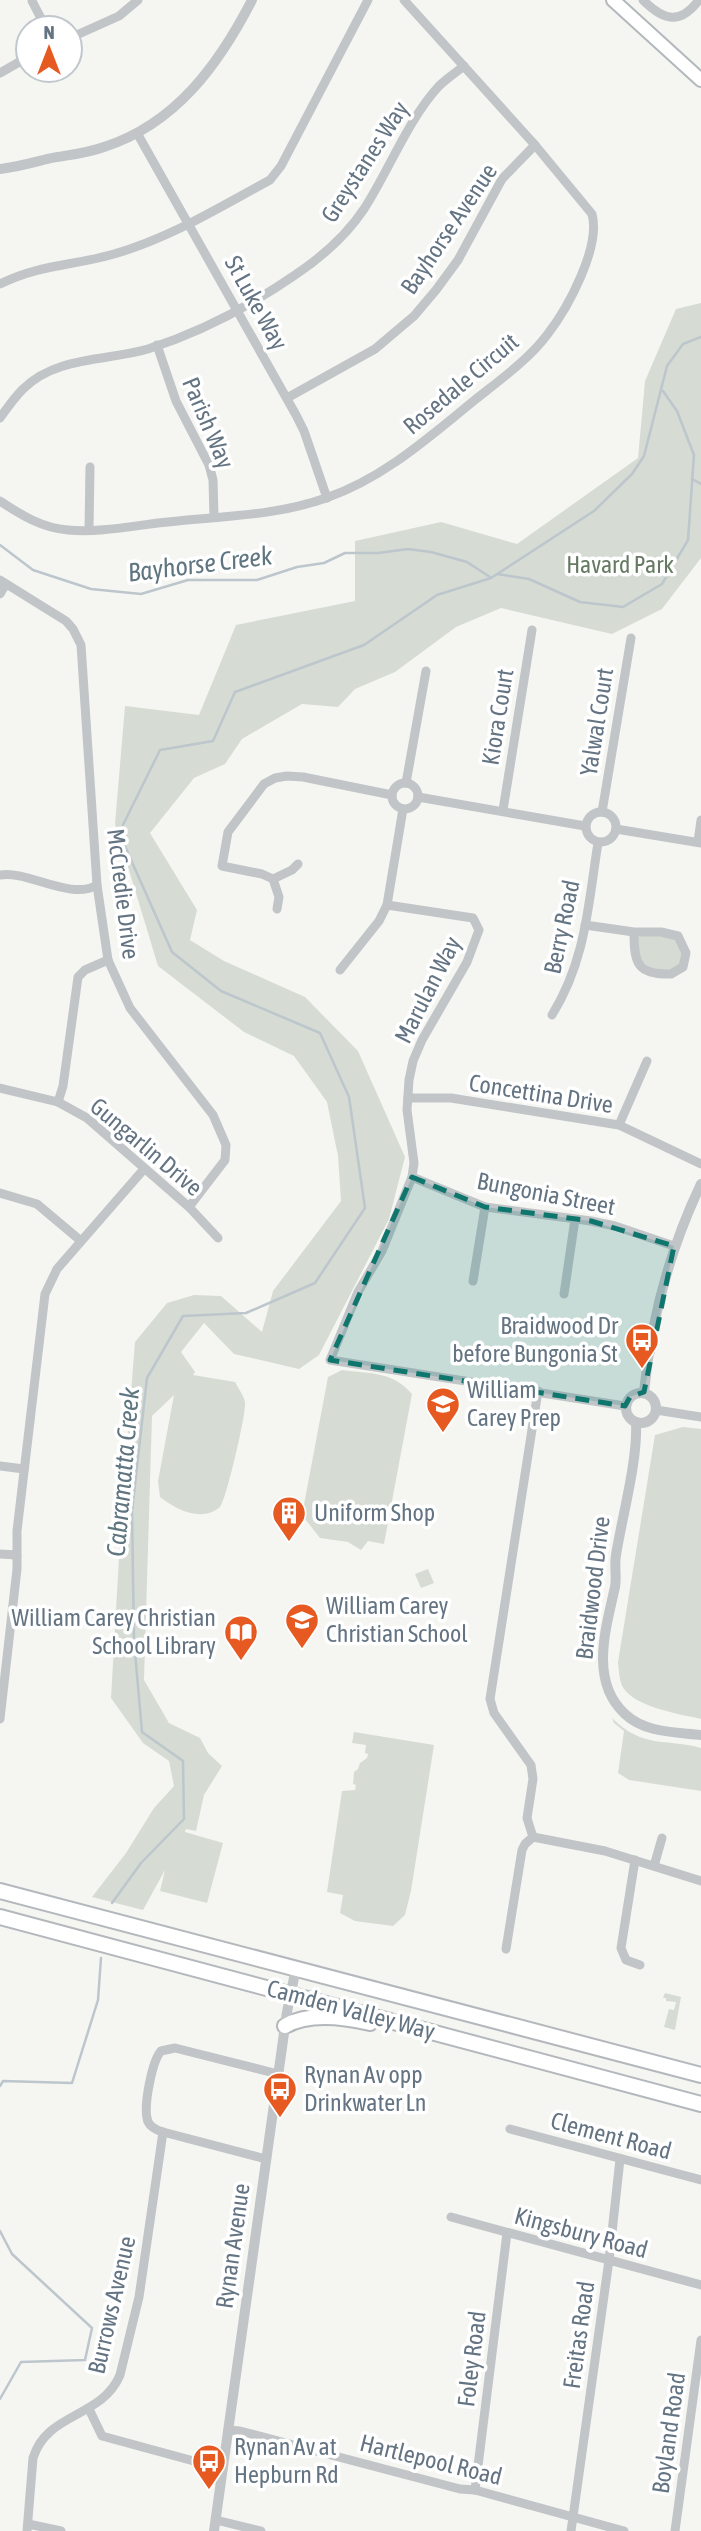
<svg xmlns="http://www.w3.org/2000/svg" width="701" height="2531" font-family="'Asap Condensed',sans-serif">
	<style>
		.green { fill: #d6dcd3 }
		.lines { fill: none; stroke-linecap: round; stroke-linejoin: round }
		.stream { stroke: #bcc6cc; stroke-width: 2.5 }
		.secondary-casing { stroke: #b3b8bd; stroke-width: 16 }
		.primary-casing { stroke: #b4b8bc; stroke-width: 18 }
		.minor { stroke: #c1c5c8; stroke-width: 9 }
		.tertiary { stroke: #c1c5c8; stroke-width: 10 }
		.secondary { stroke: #fff; stroke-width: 12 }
		.primary { stroke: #fff; stroke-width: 14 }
		.marked { fill: #0f766e; fill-opacity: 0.2; stroke: #0f766e; stroke-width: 5; stroke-dasharray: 14 9; stroke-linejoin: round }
		.labels { text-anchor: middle; stroke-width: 7; stroke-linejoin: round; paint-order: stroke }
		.street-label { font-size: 24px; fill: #647483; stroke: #fff }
		.park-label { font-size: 24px; fill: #667a63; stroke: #fff }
		.poi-label { font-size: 24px; fill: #647483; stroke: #fff; text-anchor: start }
		.water-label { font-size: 26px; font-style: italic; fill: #5f7680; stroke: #fff }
	</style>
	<rect width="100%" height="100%" fill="#f5f6f2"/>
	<g class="green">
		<path d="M701,303V558L662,609L612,634L501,608L456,627L395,672L355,689L338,707L302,704L242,739L225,764L194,778L150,833L197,910L190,940L224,961L305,997L358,1051L405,1157L389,1219L319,1355L299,1369L234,1354L204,1323L181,1352L195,1372L193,1375L235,1382C238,1388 244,1396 245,1402C247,1411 226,1501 220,1507C202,1523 175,1509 160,1497L158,1481L174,1395L152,1416L144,1680L169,1723L200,1738L208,1753L222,1766L204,1795L196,1831L186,1829L185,1832L223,1843L207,1903L160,1891L165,1870L143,1910L92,1897L126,1853L154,1808L174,1786L169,1761L143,1743L111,1698L122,1505L135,1342L167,1303L194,1295L221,1296L262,1332L273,1291L341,1201L338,1156L327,1102L294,1056L244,1032L158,966L115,824L125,706L199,715L236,625L355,601V541L441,522L517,544L638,458L645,381L676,309Z"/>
		<polygon points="651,933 675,939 681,944 683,963 674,970 653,971 640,960 637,937"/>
		<path d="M342,1370C371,1374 392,1371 412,1394L384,1544L368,1541L361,1550L348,1542L320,1538L302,1515L328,1377Z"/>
		<path d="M683,1427L701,1429V1719C680,1714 638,1708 624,1689C619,1682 619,1671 618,1662L655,1435Z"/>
		<polygon points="428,1569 434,1583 421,1588 415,1574"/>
		<path d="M612,1718C643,1749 665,1738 701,1748V1791L629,1780L618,1773L624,1731L614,1723Z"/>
		<polygon points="354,1732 434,1745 411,1891 405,1915 393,1926 355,1921 340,1913 343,1895 327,1892 342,1791 355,1790 356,1785 353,1784 354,1772 358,1769 360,1763 367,1758 368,1754 365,1753 366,1745 352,1743"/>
		<polygon points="665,1993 681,1997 675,2030 664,2027 669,2009 674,2010 676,2002 666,2001 666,1998 663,1998"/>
	</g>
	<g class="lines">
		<g class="stream">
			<polyline points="692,479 701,484"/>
			<polyline points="0,545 33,570 91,589 141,594 188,580 257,580 297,567 324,563 345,553 378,553 408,549 431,552 467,562 490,577"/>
			<polyline points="497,574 529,579 580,602 623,607 662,584 688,540 694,455 677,411 663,391"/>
			<polyline points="112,1903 141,1863 184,1819 183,1761 142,1732 134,1641 132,1511 147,1378 183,1316 246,1313 315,1283 365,1208 349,1097 320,1033 221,991 172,952 119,833 160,750 213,741 235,692 364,645 437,595 491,578 594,511 632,474 644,456 667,366 683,344 701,337"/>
			<polyline points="0,2086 3,2081 72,2083 98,2000 101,1958"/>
			<polyline points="0,2231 12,2254 92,2328 85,2360 21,2362 0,2399"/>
		</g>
		<g class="secondary-casing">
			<polyline id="secondary" points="613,0 701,80"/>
		</g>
		<g class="primary-casing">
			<g id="primary">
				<polyline points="0,1891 701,2075"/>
				<polyline points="0,1917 701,2104"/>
				<path d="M285,2026C309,2012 344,2017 370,2023"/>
			</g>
		</g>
		<g class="minor">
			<path d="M643,0C664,21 680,25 699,0"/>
			<polyline points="32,1 46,28"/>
			<polyline points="70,38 119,16 138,0"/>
			<polyline points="0,73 28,57"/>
			<polyline points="137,133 296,415 304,431 327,498"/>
			<path d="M0,284C41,264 73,266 114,254C170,238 220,207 270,180L281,166L368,0"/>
			<polyline points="157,345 176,401 209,465 213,480 214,517"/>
			<polyline points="287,398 375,349 414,316 436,290 458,260 502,179 535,145"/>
			<path d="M0,418C7,408 15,397 23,389C56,356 107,361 148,349C201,332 250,306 295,275C322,257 346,236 364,209C388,172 409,118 439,86C446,79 455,73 464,66"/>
			<path d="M0,501C21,515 42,528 68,530C101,533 136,525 168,522C220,516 276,516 326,498C384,478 429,437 476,399C500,380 528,360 547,335C568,308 601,247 592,214L535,145L404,0"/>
			<polyline points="89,530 90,467"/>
			<polyline points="0,580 66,621 73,629 81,645 97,885 108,960 130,1008 213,1115 226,1145 225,1160 189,1207"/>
			<polyline points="0,594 6,584"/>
			<polyline points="406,783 426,671"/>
			<circle cx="405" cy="796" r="13"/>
			<polyline points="418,797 585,826"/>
			<polyline points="503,810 532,630"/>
			<circle cx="601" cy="827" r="15"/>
			<polyline points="602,812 631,638"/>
			<polyline points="616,829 701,843"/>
			<polyline points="698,842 701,820"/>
			<path d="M0,875C27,870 71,901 97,885"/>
			<polyline points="273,879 292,870 298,864"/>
			<polyline points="387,905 473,918 479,930 467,962 422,1040 413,1061 409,1080 407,1110 414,1163 412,1177 382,1251 358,1292 330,1360 625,1406"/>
			<polyline points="277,909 279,897 273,879 262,874 222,866 228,832 264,784 275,778 287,776 303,777 392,795"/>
			<path d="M585,925L634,932H661L678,936L686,953L683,967L671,974C637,975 634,963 634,932"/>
			<polyline points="340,970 379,921 387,905 403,809"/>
			<path d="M552,1015C586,960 588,905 598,843"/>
			<polyline points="0,1088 58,1102 87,1118 189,1207 218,1238"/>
			<polyline points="408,1098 451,1098 619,1125 701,1164"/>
			<polyline points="58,1102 63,1086 78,977 85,970 108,960"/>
			<polyline points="619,1125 647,1061"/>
			<polyline points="412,1177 485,1207 591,1221 615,1226 674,1246"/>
			<polyline points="0,1193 37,1204 81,1241"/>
			<polyline points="473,1281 485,1207"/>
			<polyline points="564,1294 575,1219"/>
			<polyline points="656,1410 701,1417"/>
			<polyline points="0,1466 24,1469"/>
			<polyline points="0,1554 17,1555"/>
			<polyline points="0,1719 17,1569 17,1531 45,1294 57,1269 144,1169"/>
			<polyline points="533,1837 527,1818 533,1779 531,1765 494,1713 490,1699 538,1391"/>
			<polyline points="533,1837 605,1851 701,1881"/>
			<polyline points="635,1860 621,1948 626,1960 640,1965"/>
			<polyline points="654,1866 662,1838"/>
			<polyline points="506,1949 522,1850 525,1844 533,1837"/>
			<polyline points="510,2129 701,2180"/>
			<path d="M266,2159L163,2132C156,2130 148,2126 147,2118C144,2104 152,2061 161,2051L175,2048L278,2074"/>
			<polyline points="451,2217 701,2285"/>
			<polyline points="89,2409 102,2436 223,2469"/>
			<polyline points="228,2430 240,2431 460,2489 475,2490 624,2531"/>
			<polyline points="475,2490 507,2233"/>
			<polyline points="216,2520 261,2531"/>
			<polyline points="28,2524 61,2531"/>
			<path d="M27,2531L33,2458C47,2412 102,2418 120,2375L139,2297L163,2132"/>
			<polyline points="571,2531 609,2260 620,2159"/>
			<polyline points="675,2531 701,2340"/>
		</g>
		<g class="tertiary">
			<path d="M0,169C17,167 31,163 47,159C66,155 85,154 104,147C176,124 219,64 252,0"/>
			<path d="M644,1392C651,1320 670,1249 701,1184"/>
			<circle cx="641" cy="1408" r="15"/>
			<path d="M636,1422C638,1460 622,1517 616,1555C614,1566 617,1577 615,1587C606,1628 589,1681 625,1714C645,1733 675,1732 701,1735"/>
			<polyline points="214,2531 287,2012 296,1968"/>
		</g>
		<use href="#secondary" class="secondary"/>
		<use href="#primary" class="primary"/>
	</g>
	<path class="marked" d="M412,1177L485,1207L591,1221L674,1246L644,1392L630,1397L625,1406L330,1360Z"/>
	<defs>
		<g id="bus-pin" transform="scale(1.75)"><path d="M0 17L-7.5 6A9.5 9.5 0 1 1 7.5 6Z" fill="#e65921" stroke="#fff"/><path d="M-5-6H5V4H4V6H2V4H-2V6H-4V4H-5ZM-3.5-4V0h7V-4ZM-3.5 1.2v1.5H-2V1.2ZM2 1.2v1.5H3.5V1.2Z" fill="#fff"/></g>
		<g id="school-pin" transform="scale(1.75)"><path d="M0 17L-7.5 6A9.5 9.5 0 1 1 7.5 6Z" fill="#e65921" stroke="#fff"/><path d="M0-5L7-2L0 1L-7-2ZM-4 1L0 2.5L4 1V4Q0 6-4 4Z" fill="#fff"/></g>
		<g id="building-pin" transform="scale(1.75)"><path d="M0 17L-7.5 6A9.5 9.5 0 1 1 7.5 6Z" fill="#e65921" stroke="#fff"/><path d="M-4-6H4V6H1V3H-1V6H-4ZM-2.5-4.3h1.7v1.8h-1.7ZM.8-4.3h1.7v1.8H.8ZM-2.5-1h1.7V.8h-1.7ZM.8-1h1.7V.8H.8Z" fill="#fff"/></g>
		<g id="library-pin" transform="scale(1.75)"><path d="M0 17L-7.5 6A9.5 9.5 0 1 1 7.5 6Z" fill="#e65921" stroke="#fff"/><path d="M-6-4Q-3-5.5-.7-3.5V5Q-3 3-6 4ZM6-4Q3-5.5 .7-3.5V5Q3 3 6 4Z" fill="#fff"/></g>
	</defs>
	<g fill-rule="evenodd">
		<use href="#bus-pin" x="642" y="1340"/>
		<use href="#school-pin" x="443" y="1404"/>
		<use href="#building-pin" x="289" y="1513"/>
		<use href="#school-pin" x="302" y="1620"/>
		<use href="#library-pin" x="241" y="1632"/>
		<use href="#bus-pin" x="280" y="2089"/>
		<use href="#bus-pin" x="209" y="2461"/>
	</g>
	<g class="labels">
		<g class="street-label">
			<text transform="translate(365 162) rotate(-57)" y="8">Greystanes Way</text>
			<text transform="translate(449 229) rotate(-56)" y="8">Bayhorse Avenue</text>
			<text transform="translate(256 303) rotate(61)" y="8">St Luke Way</text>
			<text transform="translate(461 384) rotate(-40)" y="8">Rosedale Circuit</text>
			<text transform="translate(208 423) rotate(67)" y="8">Parish Way</text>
			<text transform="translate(498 717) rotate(-81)" y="8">Kiora Court</text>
			<text transform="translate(597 722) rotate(-81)" y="8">Yalwal Court</text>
			<text transform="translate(123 894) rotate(83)" y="8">McCredie Drive</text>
			<text transform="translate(562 927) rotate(-78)" y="8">Berry Road</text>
			<text transform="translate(428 990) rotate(-63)" y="8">Marulan Way</text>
			<text transform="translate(541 1094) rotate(9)" y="8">Concettina Drive</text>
			<text transform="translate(146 1147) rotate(40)" y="8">Gungarlin Drive</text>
			<text transform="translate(546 1194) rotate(11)" y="8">Bungonia Street</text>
			<text transform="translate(593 1588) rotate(-83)" y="8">Braidwood Drive</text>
			<text transform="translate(351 2010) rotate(15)" y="8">Camden Valley Way</text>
			<text transform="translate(611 2136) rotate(15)" y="8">Clement Road</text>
			<text transform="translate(581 2233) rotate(15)" y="8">Kingsbury Road</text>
			<text transform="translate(233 2246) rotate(-82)" y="8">Rynan Avenue</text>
			<text transform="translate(112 2305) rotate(-77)" y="8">Burrows Avenue</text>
			<text transform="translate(579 2335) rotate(-82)" y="8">Freitas Road</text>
			<text transform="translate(472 2359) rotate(-83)" y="8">Foley Road</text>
			<text transform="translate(669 2433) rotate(-82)" y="8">Boyland Road</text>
			<text transform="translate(431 2460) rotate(14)" y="8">Hartlepool Road</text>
		</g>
		<g class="park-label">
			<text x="620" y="573">Havard Park</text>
		</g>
		<g class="poi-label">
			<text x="618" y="1334" text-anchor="end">Braidwood Dr<tspan x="618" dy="28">before Bungonia St</tspan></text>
			<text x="467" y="1398">William<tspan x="467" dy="28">Carey Prep</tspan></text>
			<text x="314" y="1521">Uniform Shop</text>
			<text x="326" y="1614">William Carey<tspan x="326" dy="28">Christian School</tspan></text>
			<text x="216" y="1626" text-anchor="end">William Carey Christian<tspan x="216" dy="28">School Library</tspan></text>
			<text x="304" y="2083">Rynan Av opp<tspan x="304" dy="28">Drinkwater Ln</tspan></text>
			<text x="234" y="2455">Rynan Av at<tspan x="234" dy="28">Hepburn Rd</tspan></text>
		</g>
		<g class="water-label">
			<text transform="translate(200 564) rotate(-7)" y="9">Bayhorse Creek</text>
			<text transform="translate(123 1472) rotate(-85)" y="9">Cabramatta Creek</text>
		</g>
	</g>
	<g transform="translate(49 49)"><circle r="33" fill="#ffffff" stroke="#c1c7cd" stroke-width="2"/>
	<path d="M0-5L12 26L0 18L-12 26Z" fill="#e65921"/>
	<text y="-10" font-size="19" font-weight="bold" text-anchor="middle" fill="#647483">N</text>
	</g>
</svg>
